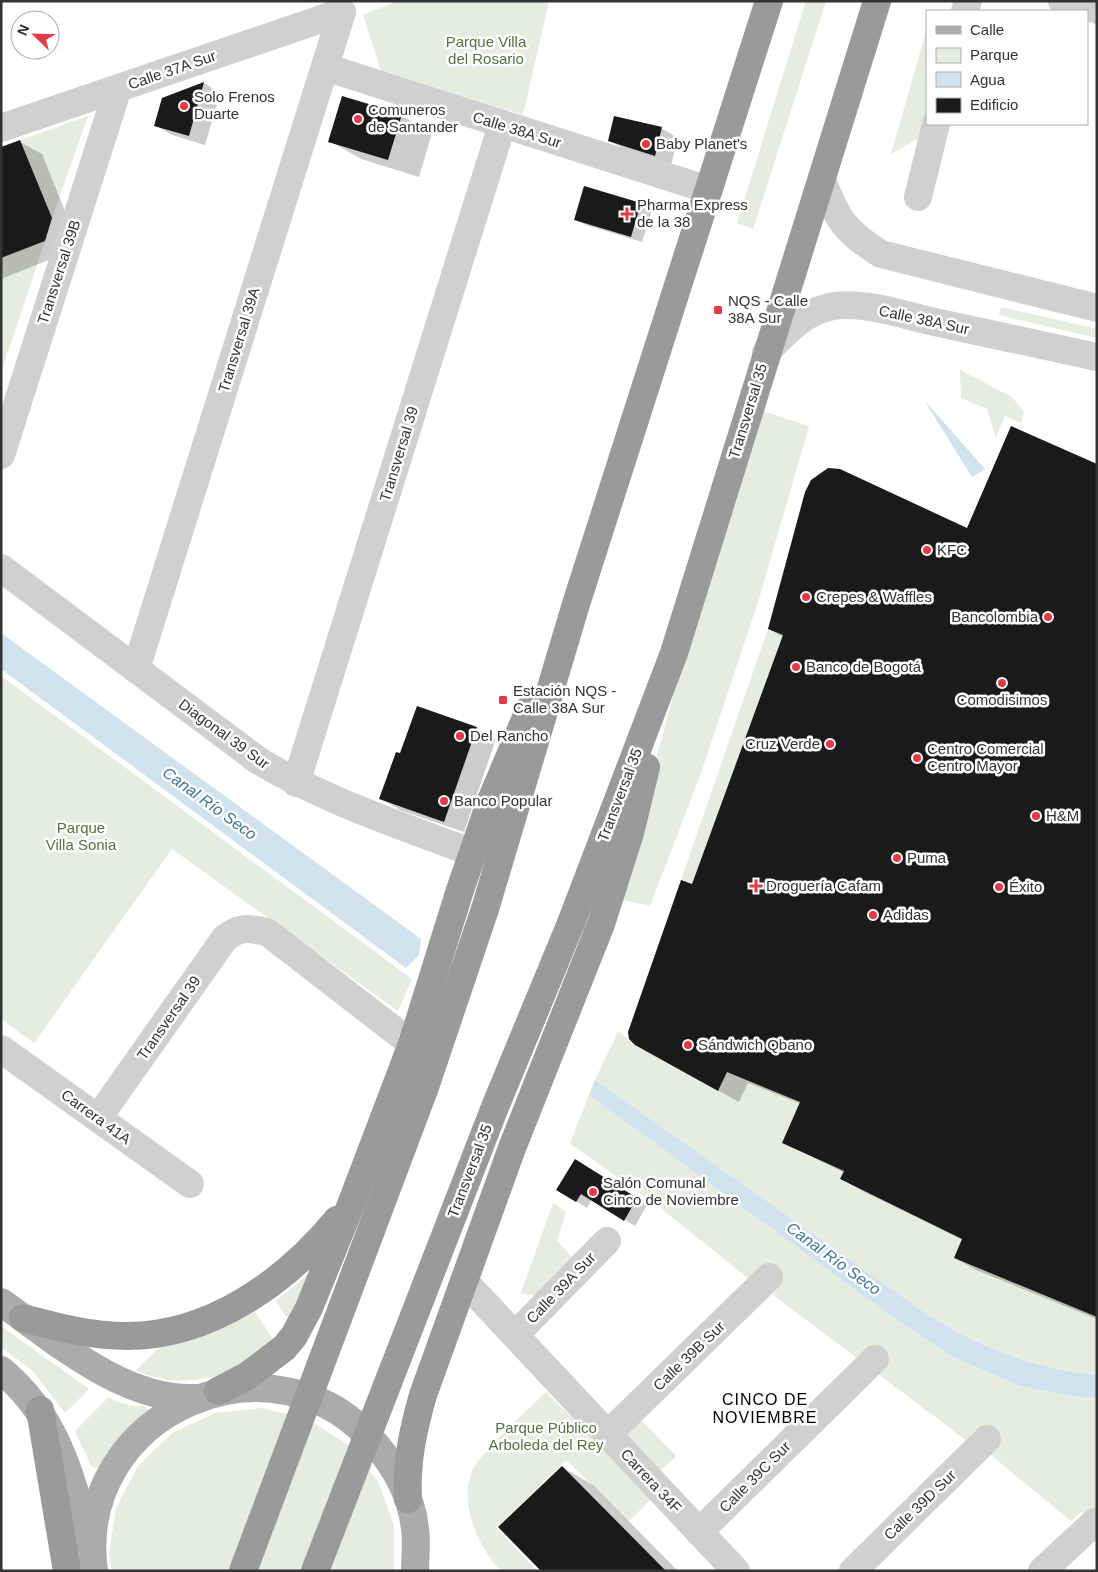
<svg xmlns="http://www.w3.org/2000/svg" width="1098" height="1572" font-family="Helvetica,sans-serif">
	<style>
		.green { fill: #e6ecdf }
		.water { fill: #cfe2ee }
		.shadow { fill: #0003 }
		.building { fill: #1a1a1a }
		.lines { fill: none; stroke-linecap: round; stroke-linejoin: round }
		.minor { stroke: #d0d0d0; stroke-width: 28 }
		.major { stroke: #ababab; stroke-width: 28 }
		.highway { stroke: #9a9a9a; stroke-width: 28 }
		.highway-bridge { stroke: #9a9a9a; stroke-width: 28 }
		.poi-dot { fill: #e63946; stroke: #fff; stroke-width: 2 }
		.labels { text-anchor: middle; stroke-width: 5; stroke-linejoin: round; paint-order: stroke }
		.park-label { font-size: 15px; fill: #56703f; stroke: #fff }
		.street-label { font-size: 15px; fill: #333; stroke: #fff }
		.poi-label { font-size: 15px; fill: #333; stroke: #fff; text-anchor: start }
		.water-label { font-size: 16px; font-style: italic; fill: #3f7597; stroke: #fff }
		.neighbourhood-label { font-size: 16px; letter-spacing: 1px; fill: #000; stroke: #fff }
	</style>
	<rect width="100%" height="100%" fill="#fff"/>
	<g class="green">
		<polygon points="397,1 549,1 523,115 381,70 363,15"/>
		<polygon points="806,1 826,1 753,229 737,223"/>
		<polygon points="927,28 927,124 924,135 891,154"/>
		<polygon points="88,116 52,218 20,140"/>
		<polygon points="45,241 1,372 1,258"/>
		<polygon points="1001,307 1097,329 1097,338 999,315"/>
		<polygon points="960,370 1012,397 1024,412 1021,423 1005,416 996,438 987,409 961,398"/>
		<polygon points="760,410 809,426 759,599 701,773 650,906 615,898 647,793 681,666"/>
		<polygon points="768,629 783,635 692,884 681,880"/>
		<polygon points="1,676 412,979 398,1011 172,849 34,1043 1,1019"/>
		<path d="M618,1031L635,1045L718,1091L727,1072L800,1102L782,1143L844,1171L840,1180L962,1239L954,1258L1097,1317V1375C1032,1368 987,1350 931,1317L595,1080Z"/>
		<polygon points="589,1095 894,1318 953,1357 1020,1386 1072,1396 1097,1398 1097,1526 1081,1512 1071,1521 991,1455 996,1446 975,1430 966,1440 773,1295 779,1285 749,1279 663,1210 570,1143"/>
		<polygon points="553,1203 566,1212 557,1241 572,1257 536,1296 521,1293"/>
		<polygon points="307,1275 311,1275 290,1323 276,1301"/>
		<path d="M255,1312L275,1342C239,1376 182,1393 136,1370L164,1343L215,1329Z"/>
		<polygon points="1,1326 89,1389 65,1413 33,1371 1,1347"/>
		<path d="M546,1392L653,1497L629,1521L566,1460L496,1528L537,1571H501C476,1545 454,1494 478,1461C496,1438 525,1413 546,1392Z"/>
		<polygon points="108,1398 131,1406 145,1406 149,1412 120,1437 100,1466 95,1468 91,1466 75,1431"/>
		<polygon points="262,1408 308,1419 348,1445 378,1481 394,1526 394,1571 112,1571 109,1554 116,1508 138,1466 172,1433 215,1413"/>
		<polygon points="641,1420 676,1456 658,1473 625,1437"/>
	</g>
	<g class="water">
		<polygon points="924,400 985,469 972,477"/>
		<polygon points="1,633 421,939 419,955 406,968 1,669"/>
		<path d="M595,1080L931,1317C987,1350 1032,1368 1097,1375V1398L1072,1396L1020,1386L953,1357L894,1318L589,1095Z"/>
	</g>
	<g class="shadow">
		<polygon points="204,83 220,93 205,145 172,135 156,126 163,99"/>
		<polygon points="401,115 432,133 419,177 361,159 330,141"/>
		<polygon points="661,128 678,138 671,165 626,150 610,141"/>
		<polygon points="20,142 42,154 73,231 66,253 1,279 1,148"/>
		<polygon points="584,188 641,204 652,210 642,242 586,225 575,219"/>
		<polygon points="1097,466 1097,1319 976,1270 955,1258 963,1240 862,1191 842,1179 845,1173 784,1143 801,1104 748,1083 739,1102 657,1057 693,886 783,637 769,629"/>
		<polygon points="476,728 496,739 464,832 400,810 380,798"/>
		<polygon points="587,1167 647,1205 635,1226 592,1199 587,1208 558,1190"/>
		<polygon points="562,1467 593,1485 678,1571 542,1571"/>
	</g>
	<g class="building">
		<polygon points="204,82 189,136 154,126 162,98"/>
		<polygon points="342,96 402,114 388,160 328,142"/>
		<polygon points="614,116 662,127 655,156 608,141"/>
		<polygon points="20,140 52,218 45,241 1,258 1,147"/>
		<polygon points="584,186 641,203 631,237 574,220"/>
		<polygon points="1011,426 1097,464 1097,1317 954,1258 962,1239 840,1179 844,1171 782,1143 800,1102 727,1072 718,1091 635,1045 629,1039 628,1032 681,880 692,884 783,635 768,629 805,492 811,480 828,468 840,469 967,528"/>
		<polygon points="417,706 477,727 444,822 379,799 396,752 400,753"/>
		<polygon points="575,1159 637,1198 624,1221 581,1194 576,1202 556,1190"/>
		<polygon points="562,1466 666,1571 541,1571 498,1527"/>
	</g>
	<g class="lines">
		<g class="minor">
			<polyline points="1062,1 1097,10"/>
			<polyline points="965,11 968,1"/>
			<polyline points="325,67 709,190"/>
			<polyline points="1,128 342,12"/>
			<path d="M822,180C837,219 845,232 881,254L1097,308"/>
			<polyline points="918,197 936,124"/>
			<path d="M766,353C785,333 801,314 829,307C858,300 901,314 930,321C986,333 1041,345 1097,357"/>
			<polyline points="1,455 118,88"/>
			<path d="M1,568L259,761C326,801 400,825 473,853"/>
			<polyline points="136,669 342,12"/>
			<polyline points="296,783 502,125"/>
			<polyline points="1,1049 190,1184"/>
			<path d="M98,1118L225,938C241,926 249,928 267,932L412,1044"/>
			<polyline points="464,1281 736,1571"/>
			<polyline points="515,1335 607,1241"/>
			<polyline points="608,1434 769,1277"/>
			<polyline points="699,1532 875,1359"/>
			<polyline points="853,1571 987,1439"/>
			<polyline points="1042,1571 1095,1522"/>
		</g>
		<g class="major">
			<path d="M1,1302C57,1342 124,1401 196,1398"/>
			<path d="M1,1370C57,1416 71,1476 89,1543"/>
			<path d="M94,1571C72,1412 276,1322 378,1447C397,1470 412,1499 415,1529C417,1542 415,1557 415,1571"/>
		</g>
		<g class="highway">
			<polyline points="485,909 576,604 769,1"/>
			<polyline points="571,923 674,653 877,1"/>
			<path d="M23,1318C57,1327 91,1336 127,1336C210,1336 286,1282 337,1220"/>
			<polyline points="218,1391 247,1376 284,1348 294,1336 309,1308 352,1202 412,1044 460,890 490,803 530,708"/>
			<polyline points="40,1410 67,1571"/>
			<path d="M408,1499C406,1463 413,1430 423,1395L512,1148L601,924L630,833L646,767"/>
		</g>
		<g class="highway-bridge">
			<polyline points="243,1571 425,1087 485,909"/>
			<polyline points="315,1571 495,1107 571,923"/>
		</g>
	</g>
	<g class="poi-dot">
		<circle cx="184" cy="106" r="5"/>
		<circle cx="358" cy="119" r="5"/>
		<circle cx="646" cy="144" r="5"/>
		<path d="M624.5 206.5h5v5h5v5h-5v5h-5v-5h-5v-5h5z"/>
		<rect x="713" y="305" width="10" height="10" rx="2.5"/>
		<circle cx="927" cy="550" r="5"/>
		<circle cx="806" cy="597" r="5"/>
		<circle cx="1048" cy="617" r="5"/>
		<circle cx="796" cy="667" r="5"/>
		<circle cx="1002" cy="683" r="5"/>
		<rect x="498" y="695" width="10" height="10" rx="2.5"/>
		<circle cx="460" cy="736" r="5"/>
		<circle cx="830" cy="744" r="5"/>
		<circle cx="917" cy="758" r="5"/>
		<circle cx="444" cy="801" r="5"/>
		<circle cx="1036" cy="816" r="5"/>
		<circle cx="897" cy="858" r="5"/>
		<path d="M753.5 878.5h5v5h5v5h-5v5h-5v-5h-5v-5h5z"/>
		<circle cx="999" cy="887" r="5"/>
		<circle cx="873" cy="915" r="5"/>
		<circle cx="688" cy="1045" r="5"/>
		<circle cx="593" cy="1192" r="5"/>
	</g>
	<g class="labels">
		<g class="park-label">
			<text x="486" y="47">Parque Villa<tspan x="486" dy="17">del Rosario</tspan></text>
			<text x="81" y="833">Parque<tspan x="81" dy="17">Villa Sonia</tspan></text>
			<text x="546" y="1433">Parque Público<tspan x="546" dy="17">Arboleda del Rey</tspan></text>
		</g>
		<g class="street-label">
			<text transform="translate(172 70) rotate(-19)" y="5">Calle 37A Sur</text>
			<text transform="translate(517 130) rotate(17)" y="5">Calle 38A Sur</text>
			<text transform="translate(59 272) rotate(-72)" y="5">Transversal 39B</text>
			<text transform="translate(924 320) rotate(12)" y="5">Calle 38A Sur</text>
			<text transform="translate(239 340) rotate(-73)" y="5">Transversal 39A</text>
			<text transform="translate(748 411) rotate(-73)" y="5">Transversal 35</text>
			<text transform="translate(399 454) rotate(-73)" y="5">Transversal 39</text>
			<text transform="translate(224 734) rotate(36)" y="5">Diagonal 39 Sur</text>
			<text transform="translate(620 795) rotate(-69)" y="5">Transversal 35</text>
			<text transform="translate(169 1018) rotate(-55)" y="5">Transversal 39</text>
			<text transform="translate(96 1117) rotate(36)" y="5">Carrera 41A</text>
			<text transform="translate(470 1171) rotate(-69)" y="5">Transversal 35</text>
			<text transform="translate(561 1288) rotate(-46)" y="5">Calle 39A Sur</text>
			<text transform="translate(689 1356) rotate(-44)" y="5">Calle 39B Sur</text>
			<text transform="translate(755 1477) rotate(-45)" y="5">Calle 39C Sur</text>
			<text transform="translate(651 1481) rotate(47)" y="5">Carrera 34F</text>
			<text transform="translate(920 1505) rotate(-44)" y="5">Calle 39D Sur</text>
		</g>
		<g class="poi-label">
			<text x="194" y="102">Solo Frenos<tspan x="194" dy="17">Duarte</tspan></text>
			<text x="368" y="115">Comuneros<tspan x="368" dy="17">de Santander</tspan></text>
			<text x="656" y="149">Baby Planet's</text>
			<text x="637" y="210">Pharma Express<tspan x="637" dy="17">de la 38</tspan></text>
			<text x="728" y="306">NQS - Calle<tspan x="728" dy="17">38A Sur</tspan></text>
			<text x="937" y="555">KFC</text>
			<text x="816" y="602">Crepes &amp; Waffles</text>
			<text x="1038" y="622" text-anchor="end">Bancolombia</text>
			<text x="806" y="672">Banco de Bogotá</text>
			<text x="513" y="696">Estación NQS -<tspan x="513" dy="17">Calle 38A Sur</tspan></text>
			<text x="1002" y="705" text-anchor="middle">Comodisimos</text>
			<text x="470" y="741">Del Rancho</text>
			<text x="820" y="749" text-anchor="end">Cruz Verde</text>
			<text x="927" y="754">Centro Comercial<tspan x="927" dy="17">Centro Mayor</tspan></text>
			<text x="454" y="806">Banco Popular</text>
			<text x="1046" y="821">H&amp;M</text>
			<text x="907" y="863">Puma</text>
			<text x="766" y="891">Droguería Cafam</text>
			<text x="1009" y="892">Éxito</text>
			<text x="883" y="920">Adidas</text>
			<text x="698" y="1050">Sándwich Qbano</text>
			<text x="603" y="1188">Salón Comunal<tspan x="603" dy="17">Cinco de Noviembre</tspan></text>
		</g>
		<g class="water-label">
			<text transform="translate(210 803) rotate(36)" y="6">Canal Río Seco</text>
			<text transform="translate(834 1258) rotate(36)" y="6">Canal Río Seco</text>
		</g>
		<g class="neighbourhood-label">
			<text x="765" y="1405">CINCO DE<tspan x="765" dy="18">NOVIEMBRE</tspan></text>
		</g>
	</g>
	<rect width="1098" height="1572" fill="none" stroke="#333333" stroke-width="5"/>
	<rect x="926" y="10" width="162" height="115" fill="#ffffff" stroke="#adadad"/>
	<rect x="936" y="26" width="25" height="8" fill="#ababab" stroke="#adadad"/>
	<text x="970" y="35" font-size="15" fill="#333333">Calle</text>
	<rect x="936" y="48" width="25" height="15" fill="#e6ecdf" stroke="#adadad"/>
	<text x="970" y="60" font-size="15" fill="#333333">Parque</text>
	<rect x="936" y="72" width="25" height="15" fill="#cfe2ee" stroke="#adadad"/>
	<text x="970" y="85" font-size="15" fill="#333333">Agua</text>
	<rect x="936" y="98" width="25" height="15" fill="#1a1a1a" stroke="#adadad"/>
	<text x="970" y="110" font-size="15" fill="#333333">Edificio</text>
	<g transform="translate(35 35) rotate(293)"><circle r="24" fill="#ffffff" stroke="#adadad"/>
	<path d="M0-4L9 19L0 12L-9 19Z" fill="#e63946"/>
	<text y="-8" font-size="14" font-weight="bold" text-anchor="middle" fill="#333333">N</text>
	</g>
</svg>
